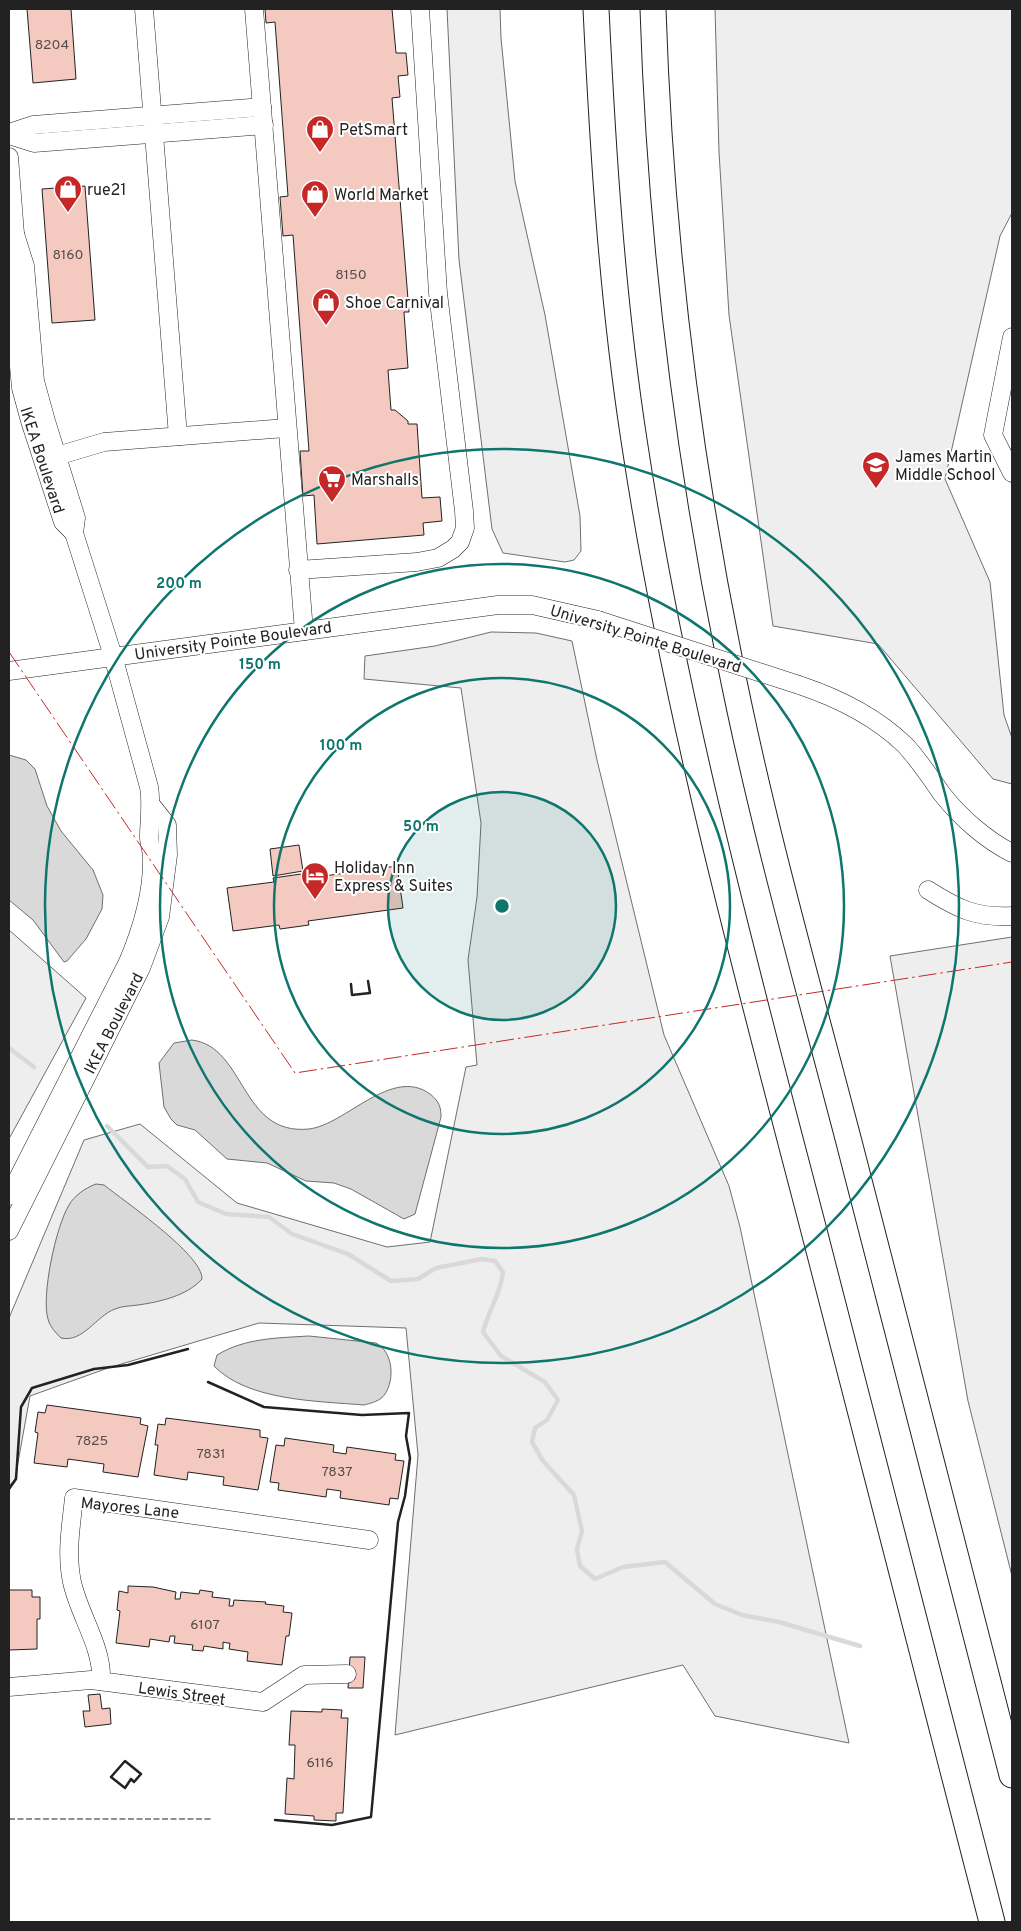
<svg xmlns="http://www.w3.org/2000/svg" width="1021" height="1931" font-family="Overpass,sans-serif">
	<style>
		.green { fill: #eee; stroke: #6f6f6f }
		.water { fill: #d9d9d9; stroke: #6f6f6f }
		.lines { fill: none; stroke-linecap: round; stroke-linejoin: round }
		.stream { stroke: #d9d9d9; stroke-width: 4.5 }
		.building { fill: #f3c9c0; stroke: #222 }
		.minor-casing { stroke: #222; stroke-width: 19 }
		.highway-casing { stroke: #222; stroke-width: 27 }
		.minor { stroke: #fff; stroke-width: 18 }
		.highway { stroke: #fff; stroke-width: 25 }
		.minor-bridge-casing { stroke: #222; stroke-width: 19; stroke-linecap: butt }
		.minor-bridge { stroke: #fff; stroke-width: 18 }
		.fence { stroke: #222; stroke-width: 1; stroke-dasharray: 6 2.5; stroke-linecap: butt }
		.wall { stroke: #222; stroke-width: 2.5 }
		.power { stroke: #c62828; stroke-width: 1; stroke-dasharray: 18 4 2.5 4; stroke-linecap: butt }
		.ring { fill: none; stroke: #0f766e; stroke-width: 2.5 }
		.labels { text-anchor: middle; stroke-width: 4; stroke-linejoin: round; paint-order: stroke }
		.number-label { font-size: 14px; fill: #564c4a }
		.poi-label { font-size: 16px; fill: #222; stroke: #fff; text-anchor: start }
		.street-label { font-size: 16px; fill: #222; stroke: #fff }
		.centre { fill: #0f766e; stroke: #fff; stroke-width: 2.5 }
		.ring-label { font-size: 15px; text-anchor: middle; font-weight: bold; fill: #0f766e; stroke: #fff; stroke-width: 4; stroke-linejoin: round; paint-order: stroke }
	</style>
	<rect width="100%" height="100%" fill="#fff"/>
	<g class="green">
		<polygon points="447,9 500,9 501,38 515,181 545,315 580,516 581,551 574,560 565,562 503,553 492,529 459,260"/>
		<polygon points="715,9 1012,9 1012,213 1000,236 945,479 990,582 1004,715 1012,738 1012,784 993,779 878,644 773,626 729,315 719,152"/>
		<polygon points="491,632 536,633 572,641 597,760 664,1035 729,1186 740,1227 849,1743 715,1716 683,1665 395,1735 418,1455 406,1328 259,1323 108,1368 30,1396 15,1479 9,1486 9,1318 84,1140 140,1124 237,1203 387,1247 430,1242 466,1067 477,1065 468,960 477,897 481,823 461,688 364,679 365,656 435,646"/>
		<polygon points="9,930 86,998 10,1137 9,1136"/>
		<polygon points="1012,937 1012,1576 968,1401 890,956"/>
	</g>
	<g class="water">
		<polygon points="9,755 26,760 35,769 47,806 61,831 93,870 103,895 102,909 86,939 67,961 64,962 33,920 9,900"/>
		<path d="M192,1040C246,1047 240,1136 309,1129C345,1125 392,1066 430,1094C439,1101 441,1107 441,1117L415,1214L404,1219L351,1189L334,1183L306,1181L267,1163L227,1159L195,1130L177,1125L171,1119L164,1107L159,1063L174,1043Z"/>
		<path d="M96,1184L104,1185C124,1201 203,1255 202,1279C187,1296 159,1302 138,1305C130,1306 122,1306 115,1309C96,1316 83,1343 61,1338C56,1333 50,1327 48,1319C41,1296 56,1226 69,1205C74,1196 85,1188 96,1184Z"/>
		<path d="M309,1336L376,1343C393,1352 395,1379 385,1394C381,1401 371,1403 364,1405C317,1401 248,1401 214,1366L217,1355C245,1338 277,1338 309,1336Z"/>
	</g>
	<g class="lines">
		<g class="stream">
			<polyline points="9,1048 34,1067"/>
			<path d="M107,1126L148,1167L167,1166L185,1179L198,1202L226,1214L269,1217L292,1234L348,1254L391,1281L418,1279L436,1268L482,1259L495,1261L503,1272C501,1294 488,1311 483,1332L501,1356L545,1382L558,1400L547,1420L535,1428L532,1442L543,1461L574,1495L582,1531L577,1549L580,1566L595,1579L623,1567L665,1562L715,1604L742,1615L779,1622L860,1646"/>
		</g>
	</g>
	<g class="building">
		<polygon points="27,9 71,9 76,79 33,83"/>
		<polygon points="265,9 392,9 396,53 406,53 408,75 398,76 400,97 392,98 409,312 404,312 408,368 388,370 391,410 395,410 408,421 408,424 417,424 422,498 440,497 442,521 423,523 424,535 317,544 314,495 303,496 300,451 309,451 293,235 283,236 280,197 288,196 275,22 266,23"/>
		<polygon points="85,186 95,320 52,323 42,189"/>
		<polygon points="299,845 303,871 273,876 270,849"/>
		<polygon points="397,866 403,908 308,921 309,925 280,929 279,925 233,931 227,888 274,882 273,878 301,874 302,879"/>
		<polygon points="47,1405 141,1418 140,1424 148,1426 138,1477 103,1472 104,1464 68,1459 67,1467 34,1463 38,1433 35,1432 38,1412 45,1413"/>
		<polygon points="166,1418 260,1430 260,1437 268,1438 258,1490 223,1485 224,1477 188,1472 187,1480 154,1475 158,1445 155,1445 158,1424 165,1425"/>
		<polygon points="285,1438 334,1445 333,1452 346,1454 347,1447 396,1454 395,1460 404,1461 398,1499 390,1498 389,1505 340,1498 341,1491 327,1489 326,1497 278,1490 279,1483 270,1482 276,1445 284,1446"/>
		<polygon points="128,1586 153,1587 176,1592 175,1599 180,1599 181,1592 199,1594 200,1590 213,1592 212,1597 230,1599 229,1606 233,1606 234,1600 266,1602 265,1604 284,1606 283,1612 292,1613 289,1636 286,1636 282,1665 247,1661 248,1652 229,1649 230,1643 227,1643 223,1642 223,1649 204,1646 203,1651 192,1650 193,1645 174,1643 175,1636 170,1636 169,1642 150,1639 149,1647 116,1643 120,1611 117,1610 119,1591 128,1593"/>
		<polygon points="9,1590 32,1590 32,1597 40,1597 40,1619 37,1619 37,1649 9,1650"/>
		<polygon points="350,1657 365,1657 363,1688 348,1688"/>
		<polygon points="100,1694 102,1709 110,1708 111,1724 85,1727 83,1711 90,1711 88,1695"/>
		<polygon points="322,1709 342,1710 341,1718 348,1718 343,1813 336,1813 336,1821 314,1820 314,1816 285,1814 287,1778 294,1779 295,1745 289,1745 291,1711 322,1712"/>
	</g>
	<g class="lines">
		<g class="minor-casing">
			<g id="minor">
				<polyline points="144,9 178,436"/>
				<polyline points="254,9 304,631"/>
				<polyline points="9,133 33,125 262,107"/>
				<polyline points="9,135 34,143 264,125"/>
				<path d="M9,157L15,234L25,266L35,381L46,421L76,518L74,533L113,656L149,787C152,805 149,820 149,837C149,844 152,850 152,857C153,893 142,929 128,962L9,1196"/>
				<polyline points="15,234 10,253 10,269 21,388 30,421 63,522 74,533"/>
				<polyline points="1012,337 993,435 1012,473"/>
				<polyline points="57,456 104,442 286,428"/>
				<polyline points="298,570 417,562 438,558 453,549 460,542 465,528 464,511 438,293 420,9"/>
				<polyline points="9,671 498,605 532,605 598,620"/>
				<path d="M799,685C838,698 875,716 905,745C919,760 930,777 942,794C960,817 986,840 1012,853"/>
				<path d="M928,890C958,909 976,918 1012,916"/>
				<polyline points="9,1231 141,968 160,917 168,855 167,825 152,806"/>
				<path d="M101,1681C103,1647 79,1615 72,1582C66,1554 71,1526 74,1498L369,1540"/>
				<polyline points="9,1687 91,1680 263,1702 304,1675 347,1674"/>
			</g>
		</g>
		<g class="highway-casing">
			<g id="highway">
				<path d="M596,9C603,153 612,297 634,440C674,706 745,966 813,1227C873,1458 932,1690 992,1922"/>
				<path d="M653,9C660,227 686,444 729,657C761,820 807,981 849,1142C904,1353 958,1564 1012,1775"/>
			</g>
		</g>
		<use href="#minor" class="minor"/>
		<use href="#highway" class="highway"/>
		<g class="minor-bridge-casing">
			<polyline id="minor-bridge" points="598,620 799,685"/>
		</g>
		<use href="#minor-bridge" class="minor-bridge"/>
		<polyline class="fence" points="9,1819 212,1819"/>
		<g class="wall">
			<polyline points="351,984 352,995 370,993 368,981"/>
			<polyline points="208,1382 264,1407 362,1415 409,1413 406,1436 410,1458 405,1496 398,1522 371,1817 332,1825 275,1820"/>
			<polyline points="9,1489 16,1479 21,1407 32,1388 94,1369 128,1365 188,1349"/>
			<polygon points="125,1761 141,1774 134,1782 131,1779 125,1788 111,1777"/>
		</g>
		<polyline class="power" points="9,652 295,1073 1012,962"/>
	</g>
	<circle cx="502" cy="906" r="114" fill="#0f766e" fill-opacity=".12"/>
	<g class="ring">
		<circle cx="502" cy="906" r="114"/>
		<circle cx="502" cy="906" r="228"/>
		<circle cx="502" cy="906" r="342"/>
		<circle cx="502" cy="906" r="457"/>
	</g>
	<defs>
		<g id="shop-pin" transform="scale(1.4375)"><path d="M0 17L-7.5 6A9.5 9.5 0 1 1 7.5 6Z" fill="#c62828" stroke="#fff"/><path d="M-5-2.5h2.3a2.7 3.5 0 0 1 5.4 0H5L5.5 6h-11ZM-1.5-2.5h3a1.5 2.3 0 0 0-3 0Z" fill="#fff"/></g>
		<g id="school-pin" transform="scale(1.4375)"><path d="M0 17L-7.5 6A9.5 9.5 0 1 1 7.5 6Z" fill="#c62828" stroke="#fff"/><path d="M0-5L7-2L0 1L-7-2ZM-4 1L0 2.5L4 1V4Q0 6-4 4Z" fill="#fff"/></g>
		<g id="supermarket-pin" transform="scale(1.4375)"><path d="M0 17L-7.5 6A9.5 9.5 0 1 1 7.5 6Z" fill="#c62828" stroke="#fff"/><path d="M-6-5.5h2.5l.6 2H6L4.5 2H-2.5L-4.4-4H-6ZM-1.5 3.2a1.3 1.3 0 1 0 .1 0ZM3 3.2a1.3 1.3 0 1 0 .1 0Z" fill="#fff"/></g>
		<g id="hotel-pin" transform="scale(1.4375)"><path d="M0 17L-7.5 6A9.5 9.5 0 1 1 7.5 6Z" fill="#c62828" stroke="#fff"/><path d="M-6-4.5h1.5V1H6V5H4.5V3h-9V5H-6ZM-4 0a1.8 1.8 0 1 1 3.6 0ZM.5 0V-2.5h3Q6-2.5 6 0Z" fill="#fff"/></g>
	</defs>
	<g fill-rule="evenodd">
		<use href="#shop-pin" x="320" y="129"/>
		<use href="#shop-pin" x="68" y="189"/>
		<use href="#shop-pin" x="315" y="194"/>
		<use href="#shop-pin" x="326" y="302"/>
		<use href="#school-pin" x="876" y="465"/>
		<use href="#supermarket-pin" x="332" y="479"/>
		<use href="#hotel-pin" x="315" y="876"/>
	</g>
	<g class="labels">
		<g class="number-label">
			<text x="52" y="49">8204</text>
			<text x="68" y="259">8160</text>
			<text x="351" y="279">8150</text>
			<text x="92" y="1445">7825</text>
			<text x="211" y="1458">7831</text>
			<text x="337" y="1476">7837</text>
			<text x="205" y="1629">6107</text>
			<text x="320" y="1767">6116</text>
		</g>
		<g class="poi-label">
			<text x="339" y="135">PetSmart</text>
			<text x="87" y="195">rue21</text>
			<text x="334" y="200">World Market</text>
			<text x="345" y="308">Shoe Carnival</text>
			<text x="895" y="462">James Martin<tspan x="895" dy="18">Middle School</tspan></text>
			<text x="351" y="485">Marshalls</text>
			<text x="334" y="873">Holiday Inn<tspan x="334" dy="18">Express &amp; Suites</tspan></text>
		</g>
		<g class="street-label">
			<text transform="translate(43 460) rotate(72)" y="6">IKEA Boulevard</text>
			<text transform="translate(646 638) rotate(17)" y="6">University Pointe Boulevard</text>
			<text transform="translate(233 640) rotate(-8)" y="6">University Pointe Boulevard</text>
			<text transform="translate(113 1023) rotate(-63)" y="6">IKEA Boulevard</text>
			<text transform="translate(130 1507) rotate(6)" y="6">Mayores Lane</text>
			<text transform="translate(182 1693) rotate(8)" y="6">Lewis Street</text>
		</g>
	</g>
	<circle cx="502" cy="906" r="8" class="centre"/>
	<g class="ring-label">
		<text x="179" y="588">200 m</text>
		<text x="260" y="669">150 m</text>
		<text x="341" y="750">100 m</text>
		<text x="421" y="831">50 m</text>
	</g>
	<rect width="1021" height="1931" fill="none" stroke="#222222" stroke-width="20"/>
</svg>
